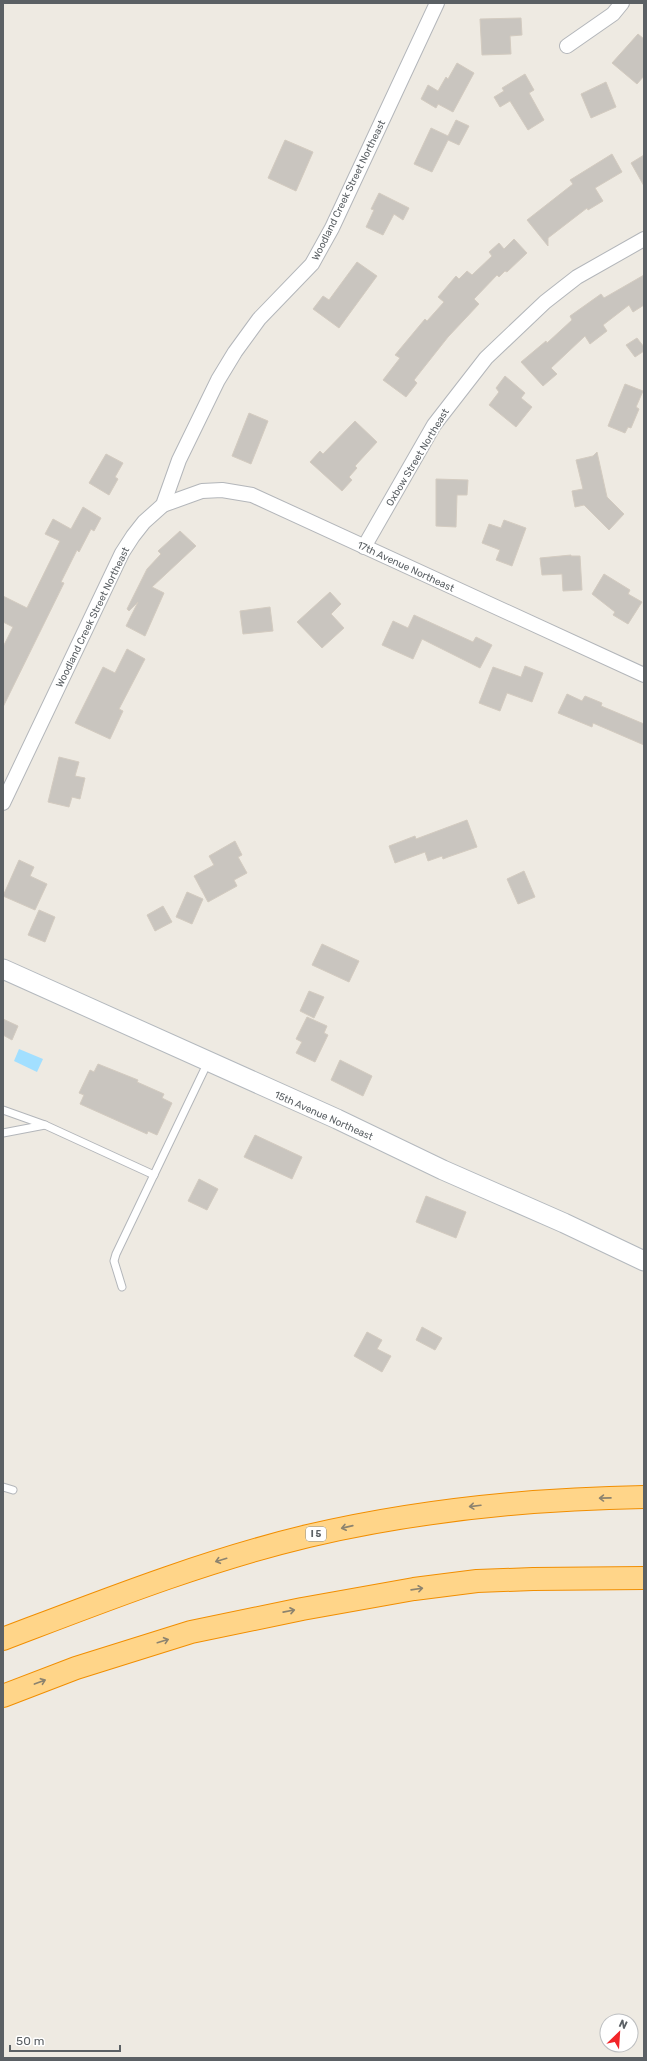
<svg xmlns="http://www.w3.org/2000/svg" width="647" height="2061" font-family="Rubik,sans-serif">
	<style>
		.water { fill: #a2dfff }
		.building { fill: #c9c5bf; stroke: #d3cbc0 }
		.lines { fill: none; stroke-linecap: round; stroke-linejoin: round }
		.lane-casing { stroke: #b3b6ba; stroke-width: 9 }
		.street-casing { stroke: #b3b6ba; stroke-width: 16 }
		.secondary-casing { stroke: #b4b9be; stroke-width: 21 }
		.highway-casing { stroke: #f18e00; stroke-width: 24 }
		.lane { stroke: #fff; stroke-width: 7 }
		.street { stroke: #fff; stroke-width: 14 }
		.secondary { stroke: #fff; stroke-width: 19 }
		.highway { stroke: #ffd589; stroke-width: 22 }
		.oneway { stroke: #8c836f }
		.labels { text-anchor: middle; stroke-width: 3.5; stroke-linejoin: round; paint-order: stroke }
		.shield { fill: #fff; stroke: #8c9092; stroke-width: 1 }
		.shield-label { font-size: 9px; font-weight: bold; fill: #5b6064 }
		.street-label { font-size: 10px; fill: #5b6064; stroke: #fff }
	</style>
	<rect width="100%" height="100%" fill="#eeeae2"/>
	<polygon class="water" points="19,1049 43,1059 37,1072 14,1061"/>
	<g class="building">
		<polygon points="521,18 522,35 510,36 511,54 482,55 480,19"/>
		<polygon points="638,34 644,39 644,76 637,84 612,63"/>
		<polygon points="457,63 474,73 453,112 438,104 436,108 421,99 428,85 438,91 446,77 448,79"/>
		<polygon points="525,74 534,90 529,93 544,120 528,130 510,101 500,107 494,97 504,91 502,88"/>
		<polygon points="606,82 616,107 591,118 581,94"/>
		<polygon points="456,120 469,126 459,145 448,140 432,172 414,164 431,128 448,136"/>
		<polygon points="285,140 313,152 296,191 268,178"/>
		<polygon points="612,154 622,172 595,188 603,201 588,210 587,208 548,238 548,246 527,220 573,184 570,180"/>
		<polygon points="644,155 644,186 631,163"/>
		<polygon points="379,193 409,208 403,220 394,214 383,235 366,227 374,210 371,209"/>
		<polygon points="514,239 527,253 507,272 505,271 499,277 497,275 474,299 479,304 448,337 414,380 417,383 406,397 383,380 400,358 395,355 425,319 427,321 444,302 438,297 456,276 459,279 467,271 472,275 492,256 489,252 499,243 504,249"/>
		<polygon points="357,262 377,276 339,328 313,309 323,296 329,300"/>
		<polygon points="644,275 644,305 633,312 629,305 603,325 607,331 590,344 585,336 551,368 557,374 543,386 521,362 546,341 547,343 572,320 570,316 601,294 604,298"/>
		<polygon points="637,338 644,347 644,351 635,357 626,345"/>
		<polygon points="505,376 525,393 521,398 532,407 516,427 489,405 499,392 496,388"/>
		<polygon points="625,384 643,391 636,407 639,409 631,428 628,427 625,433 608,426"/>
		<polygon points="249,413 268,421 251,464 232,456"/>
		<polygon points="355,421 377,442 355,466 357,468 349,477 352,480 342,491 310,462 320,451 323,454"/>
		<polygon points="597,452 607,497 624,514 609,530 584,505 575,507 572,491 583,489 576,460 593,456"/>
		<polygon points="106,454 123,463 115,477 118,479 109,495 89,483"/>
		<polygon points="436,479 468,480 467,495 457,495 456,527 436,526"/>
		<polygon points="83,507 101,518 94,531 91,529 79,552 77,550 61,582 64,583 3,707 3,647 13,627 3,622 3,596 27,608 60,541 45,534 53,519 71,529"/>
		<polygon points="504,520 526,528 512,566 496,560 500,550 482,543 489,524 501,528"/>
		<polygon points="180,531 196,546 152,587 164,593 145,636 126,626 138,602 129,611 127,609 147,569 161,554 158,551"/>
		<polygon points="571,555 571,556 580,556 582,590 563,591 562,574 542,575 540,558"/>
		<polygon points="604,574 630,590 628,594 642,602 628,624 613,615 615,612 592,594"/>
		<polygon points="330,592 341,604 331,614 344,628 322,648 297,622"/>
		<polygon points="270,607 273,631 243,634 240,611"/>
		<polygon points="414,615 473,642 476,637 492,645 480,668 422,639 413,659 382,645 393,621 408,628"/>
		<polygon points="127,649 145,659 119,709 123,711 110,739 75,723 103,667 115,673"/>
		<polygon points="525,666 543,673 532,702 507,693 500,711 479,703 493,667 521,677"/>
		<polygon points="567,694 582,701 585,696 602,703 601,706 644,724 644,745 593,723 592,727 558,713"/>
		<polygon points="59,757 79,762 75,776 85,778 80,799 72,797 69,807 48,802"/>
		<polygon points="467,820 477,847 448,857 443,859 442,856 428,861 425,852 395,863 389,846 415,836 416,839"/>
		<polygon points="235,841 242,855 238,857 247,873 234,880 237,886 208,902 194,876 214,865 209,856"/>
		<polygon points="19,860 34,867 30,876 47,884 35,910 3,896"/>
		<polygon points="524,871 535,897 518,904 507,879"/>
		<polygon points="187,892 203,899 192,924 176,917"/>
		<polygon points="163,906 172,922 155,931 147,915"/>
		<polygon points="39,910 55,917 45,942 28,935"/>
		<polygon points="322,944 359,961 349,982 312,965"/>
		<polygon points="309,991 324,997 314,1018 300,1011"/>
		<polygon points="307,1017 327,1026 324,1033 328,1035 315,1062 296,1053 302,1042 296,1039"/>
		<polygon points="3,1019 18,1026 12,1040 3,1035"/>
		<polygon points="340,1060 372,1076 363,1096 331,1080"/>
		<polygon points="98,1064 138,1080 137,1082 164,1094 162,1098 172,1103 157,1135 148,1131 147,1134 80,1104 84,1095 79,1093 90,1070 94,1072"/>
		<polygon points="255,1135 302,1157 292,1179 244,1157"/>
		<polygon points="199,1179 218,1189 207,1210 188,1201"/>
		<polygon points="426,1196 466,1212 456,1238 416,1222"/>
		<polygon points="422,1327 442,1338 435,1350 416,1340"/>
		<polygon points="367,1332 382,1340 377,1349 391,1356 382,1372 354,1356"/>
	</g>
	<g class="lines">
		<g class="lane-casing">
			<g id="lane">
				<polyline points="3,1110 45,1125 154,1175"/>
				<polyline points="3,1133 45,1125"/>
				<polyline points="122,1287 114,1261 116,1254 208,1062"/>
				<polyline points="3,1487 13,1490"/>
			</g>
		</g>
		<g class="street-casing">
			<g id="street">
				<polyline points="567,46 613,14 622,3"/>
				<polyline points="163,505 202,491 222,490 252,495 644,675"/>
				<polyline points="364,547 434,425 486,358 545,302 577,277 644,239"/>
				<polyline points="3,803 122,553 133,536 144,522 163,505 179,460 218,380 235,352 259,319 312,264 332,228 437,3"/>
			</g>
		</g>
		<g class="secondary-casing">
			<polyline id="secondary" points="3,969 337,1119 443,1170 564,1223 644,1261"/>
		</g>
		<g class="highway-casing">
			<g id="highway">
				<path d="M3,1639C103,1601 204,1561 308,1536C419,1510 530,1499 644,1497"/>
				<polyline points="3,1696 76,1668 191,1632 302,1609 414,1589 477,1581 533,1579 644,1578"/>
			</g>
		</g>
		<use href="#lane" class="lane"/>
		<use href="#street" class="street"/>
		<use href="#secondary" class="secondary"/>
		<use href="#highway" class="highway"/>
	</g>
	<defs><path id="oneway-shaft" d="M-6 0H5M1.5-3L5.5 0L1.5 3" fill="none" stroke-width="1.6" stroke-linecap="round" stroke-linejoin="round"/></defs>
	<g class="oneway">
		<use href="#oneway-shaft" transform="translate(605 1498) rotate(179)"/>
		<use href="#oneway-shaft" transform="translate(475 1506) rotate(173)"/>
		<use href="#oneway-shaft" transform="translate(347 1527) rotate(167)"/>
		<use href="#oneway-shaft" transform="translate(221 1560) rotate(163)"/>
		<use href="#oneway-shaft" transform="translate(417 1589) rotate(-8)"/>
		<use href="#oneway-shaft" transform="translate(289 1611) rotate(-11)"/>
		<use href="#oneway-shaft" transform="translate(163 1641) rotate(-17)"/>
		<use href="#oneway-shaft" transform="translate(40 1682) rotate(-20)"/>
	</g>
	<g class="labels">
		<rect class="shield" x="306" y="1527" width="20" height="14" rx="3"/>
		<g class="shield-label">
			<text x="316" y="1537">I 5</text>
		</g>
		<g class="street-label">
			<text transform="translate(348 190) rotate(-64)" y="4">Woodland Creek Street Northeast</text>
			<text transform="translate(417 457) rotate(-59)" y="4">Oxbow Street Northeast</text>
			<text transform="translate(406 566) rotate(25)" y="4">17th Avenue Northeast</text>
			<text transform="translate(92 617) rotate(-64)" y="4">Woodland Creek Street Northeast</text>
			<text transform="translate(324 1115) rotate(24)" y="4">15th Avenue Northeast</text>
		</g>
	</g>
	<rect width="647" height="2061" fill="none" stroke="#5b6064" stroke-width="8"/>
	<g transform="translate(619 2033) rotate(25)"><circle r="19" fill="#ffffff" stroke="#bdbfc1"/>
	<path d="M0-3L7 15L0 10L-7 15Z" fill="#f22529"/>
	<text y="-6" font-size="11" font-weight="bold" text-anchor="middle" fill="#5b6064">N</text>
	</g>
	<path d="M10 2045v6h110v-6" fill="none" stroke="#5b6064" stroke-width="2"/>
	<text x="16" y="2045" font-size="12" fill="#5b6064" stroke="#ffffff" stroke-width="3" paint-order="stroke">50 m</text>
</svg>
